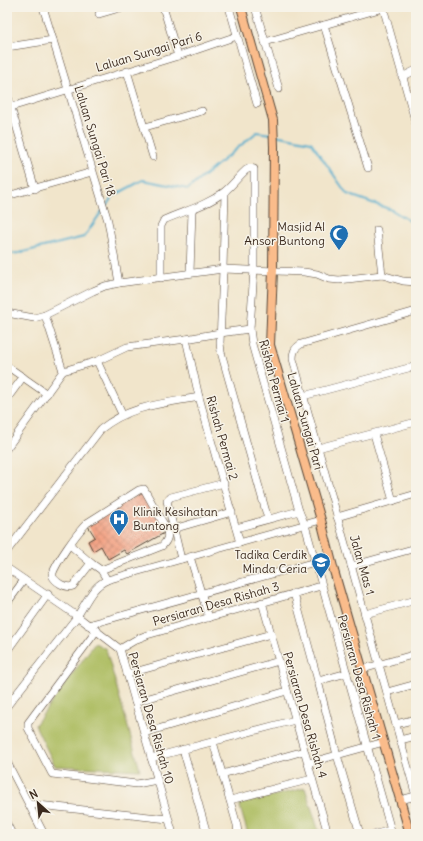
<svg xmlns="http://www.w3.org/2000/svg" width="423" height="841" font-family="Delius,sans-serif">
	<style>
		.green { fill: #acbc5f; stroke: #74733e }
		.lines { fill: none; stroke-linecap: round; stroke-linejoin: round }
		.stream { stroke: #4faccd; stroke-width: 2 }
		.building { fill: url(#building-cross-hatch) }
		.minor-casing { stroke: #564638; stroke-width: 8 }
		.major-casing { stroke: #564638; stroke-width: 10 }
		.minor { stroke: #fff; stroke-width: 7 }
		.major { stroke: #fabc8b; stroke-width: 8 }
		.labels { text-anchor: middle; stroke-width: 3; stroke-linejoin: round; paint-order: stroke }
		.street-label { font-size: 12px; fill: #3b2a1e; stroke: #f7f3e8 }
		.poi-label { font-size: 12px; fill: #3b2a1e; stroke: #f7f3e8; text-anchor: end }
	</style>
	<defs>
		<pattern id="building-cross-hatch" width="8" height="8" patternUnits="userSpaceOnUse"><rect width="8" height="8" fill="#f3a082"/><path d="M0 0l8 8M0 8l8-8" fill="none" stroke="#c6836a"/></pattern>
	</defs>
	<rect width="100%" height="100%" fill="#f7f3e8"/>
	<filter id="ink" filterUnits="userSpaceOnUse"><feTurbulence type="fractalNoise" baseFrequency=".025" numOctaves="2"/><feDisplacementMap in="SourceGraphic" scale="8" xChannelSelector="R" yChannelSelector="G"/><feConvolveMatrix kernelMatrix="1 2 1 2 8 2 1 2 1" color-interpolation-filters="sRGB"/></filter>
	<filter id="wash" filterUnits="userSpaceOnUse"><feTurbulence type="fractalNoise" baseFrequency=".012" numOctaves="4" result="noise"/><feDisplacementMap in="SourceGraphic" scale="16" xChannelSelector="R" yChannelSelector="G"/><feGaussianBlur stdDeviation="0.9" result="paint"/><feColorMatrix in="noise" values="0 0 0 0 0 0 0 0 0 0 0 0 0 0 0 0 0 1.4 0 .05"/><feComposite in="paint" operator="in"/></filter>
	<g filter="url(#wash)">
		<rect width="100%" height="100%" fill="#f1e5cb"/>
		<g class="green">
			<polygon points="95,643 106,649 140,770 55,766 35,725"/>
			<polygon points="305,788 319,832 248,834 239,804"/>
		</g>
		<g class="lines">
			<g class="stream">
				<polyline points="275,135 311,142 347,194 392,210 416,225"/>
				<polyline points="106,206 113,196 143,180 188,189 257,132 271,134"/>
				<polyline points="7,254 19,253 84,237 102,211"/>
			</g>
		</g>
		<g id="blocks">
			<polygon class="building" points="142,492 166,532 127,554 124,550 108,559 101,546 93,551 88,541 95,537 88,526 94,523 93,520"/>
		</g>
	</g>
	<g filter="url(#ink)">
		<use href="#blocks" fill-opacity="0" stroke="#564638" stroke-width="1"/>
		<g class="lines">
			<g class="minor-casing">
				<g id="minor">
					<polyline points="43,7 108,221 119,283"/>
					<polyline points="163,7 178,56"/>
					<polyline points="229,7 257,104"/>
					<polyline points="255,7 279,89"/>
					<polyline points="383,7 416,124"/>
					<polyline points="99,14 123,7"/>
					<polyline points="324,25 368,168"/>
					<polyline points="265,42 383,8"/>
					<polyline points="7,47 53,40"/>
					<polyline points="127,71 153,157"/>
					<polyline points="402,77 416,70"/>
					<polyline points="7,94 35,189"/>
					<polyline points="11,107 178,56 237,36"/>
					<polyline points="145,127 202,111"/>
					<polyline points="225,192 223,269 220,343 221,352 268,519"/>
					<polyline points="7,196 92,172"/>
					<polyline points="377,230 382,275"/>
					<polyline points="190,273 192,210"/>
					<path d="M161,278V226L164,220C184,211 206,206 224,192C232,186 238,177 246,170L250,168L254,169V269L250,329L252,344L299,511L305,525L392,834"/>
					<path d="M416,311L301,344C295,348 293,351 293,359L416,796"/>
					<polyline points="7,313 34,318 45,315 93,291 105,286 119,283 223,269 304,272 317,274 329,279 339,280 382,275 403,281 416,282"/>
					<polyline points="186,339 199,397 240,543"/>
					<polyline points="97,361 122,414"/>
					<polyline points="7,366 47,394"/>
					<polyline points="63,371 97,361 127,347 186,339 220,333 250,329"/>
					<polyline points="303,396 416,366"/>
					<polyline points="7,399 23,377"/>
					<polyline points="374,434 393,501"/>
					<polyline points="7,448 63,371 45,315"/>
					<polyline points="318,448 416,422"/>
					<polyline points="337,517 416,494"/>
					<polyline points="236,528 299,511"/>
					<polyline points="173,529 232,512"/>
					<polyline points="70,545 91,563"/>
					<path d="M7,551L101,429C131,405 162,404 199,397"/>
					<polyline points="190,557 209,618"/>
					<polyline points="181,559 167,501 171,497 224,483"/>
					<polyline points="351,566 416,548"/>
					<polyline points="7,568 77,616 120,649 173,834"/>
					<path d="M101,570L162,546C168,540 169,536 166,528L144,489L139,490L87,523C76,534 57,561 52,575C55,582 66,589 73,586L91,563L101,570L107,580"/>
					<polyline points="294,593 318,681 347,673"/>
					<polyline points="262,602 328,834"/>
					<polyline points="7,603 24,580"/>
					<polyline points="365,614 416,600"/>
					<polyline points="88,625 315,562"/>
					<polyline points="97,630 28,723 28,728 52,774 137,784 157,780"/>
					<polyline points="120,649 137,639 147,635 321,586"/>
					<polyline points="7,651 48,594"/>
					<polyline points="363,669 416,654"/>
					<polyline points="127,674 271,634"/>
					<polyline points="318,681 337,755 360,834"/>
					<polyline points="387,692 416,684"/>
					<polyline points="135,702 279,661"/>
					<path d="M7,706C30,677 53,647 76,618C86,604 91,587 107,580L321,520"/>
					<polyline points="396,724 416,719"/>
					<polyline points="144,733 287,691"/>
					<polyline points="400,740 416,736"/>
					<polyline points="213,742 237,825 238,834"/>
					<polyline points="183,749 207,834"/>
					<polyline points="151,758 295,720"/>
					<polyline points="7,762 44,834"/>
					<polyline points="308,763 384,742"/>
					<polyline points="222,774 304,751"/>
					<polyline points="230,800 312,779"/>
					<polyline points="400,800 416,796"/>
					<polyline points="29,804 168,819"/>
					<polyline points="7,824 12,834"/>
					<polyline points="376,834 391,830"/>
				</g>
			</g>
			<g class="major-casing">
				<polyline id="major" points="241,7 273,120 274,147 273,270 270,345 321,520 334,571 410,834"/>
			</g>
			<use href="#minor" class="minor"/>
			<use href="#major" class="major"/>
		</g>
	</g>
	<defs>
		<g id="mosque-pin" transform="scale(1)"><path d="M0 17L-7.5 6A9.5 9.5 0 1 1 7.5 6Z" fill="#1f6fb2" stroke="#f7f3e8"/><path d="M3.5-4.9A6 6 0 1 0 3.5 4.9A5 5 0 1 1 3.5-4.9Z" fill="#fff"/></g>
		<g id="hospital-pin" transform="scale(1)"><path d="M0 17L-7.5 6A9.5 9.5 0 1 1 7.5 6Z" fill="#1f6fb2" stroke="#f7f3e8"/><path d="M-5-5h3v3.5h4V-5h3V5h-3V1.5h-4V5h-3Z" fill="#fff"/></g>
		<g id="school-pin" transform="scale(1)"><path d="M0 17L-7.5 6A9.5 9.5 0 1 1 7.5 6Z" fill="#1f6fb2" stroke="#f7f3e8"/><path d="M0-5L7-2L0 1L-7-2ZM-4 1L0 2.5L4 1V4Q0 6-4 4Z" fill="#fff"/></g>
	</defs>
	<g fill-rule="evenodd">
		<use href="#mosque-pin" x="339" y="234"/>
		<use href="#hospital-pin" x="119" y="519"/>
		<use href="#school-pin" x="321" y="562"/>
	</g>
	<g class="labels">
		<g class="street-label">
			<text transform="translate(149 52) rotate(-17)" y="4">Laluan Sungai Pari 6</text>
			<text transform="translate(95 141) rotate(73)" y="4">Laluan Sungai Pari 18</text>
			<text transform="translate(274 381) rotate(75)" y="4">Rishah Permai 1</text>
			<text transform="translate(305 421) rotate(74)" y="4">Laluan Sungai Pari</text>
			<text transform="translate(222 438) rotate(74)" y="4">Rishah Permai 2</text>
			<text transform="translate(362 565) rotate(74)" y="4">Jalan Mas 1</text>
			<text transform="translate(216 604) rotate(-16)" y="4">Persiaran Desa Rishah 3</text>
			<text transform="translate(359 677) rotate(74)" y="4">Persiaran Desa Rishah 1</text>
			<text transform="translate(305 715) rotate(74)" y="4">Persiaran Desa Rishah 4</text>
			<text transform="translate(151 718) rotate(74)" y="4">Persiaran Desa Rishah 10</text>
		</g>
		<g class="poi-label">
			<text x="325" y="231">Masjid Al<tspan x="325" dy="14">Ansor Buntong</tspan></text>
			<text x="133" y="516" text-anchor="start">Klinik Kesihatan<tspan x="133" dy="14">Buntong</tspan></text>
			<text x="307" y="559">Tadika Cerdik<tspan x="307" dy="14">Minda Ceria</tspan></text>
		</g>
	</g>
	<rect width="423" height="841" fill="none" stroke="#f7f3e8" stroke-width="24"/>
	<g transform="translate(38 803) rotate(333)" stroke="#f7f3e8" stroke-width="3" paint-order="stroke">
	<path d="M0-3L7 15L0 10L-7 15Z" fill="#3b2a1e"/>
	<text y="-6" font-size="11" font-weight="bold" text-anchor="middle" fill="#3b2a1e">N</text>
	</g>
</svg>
